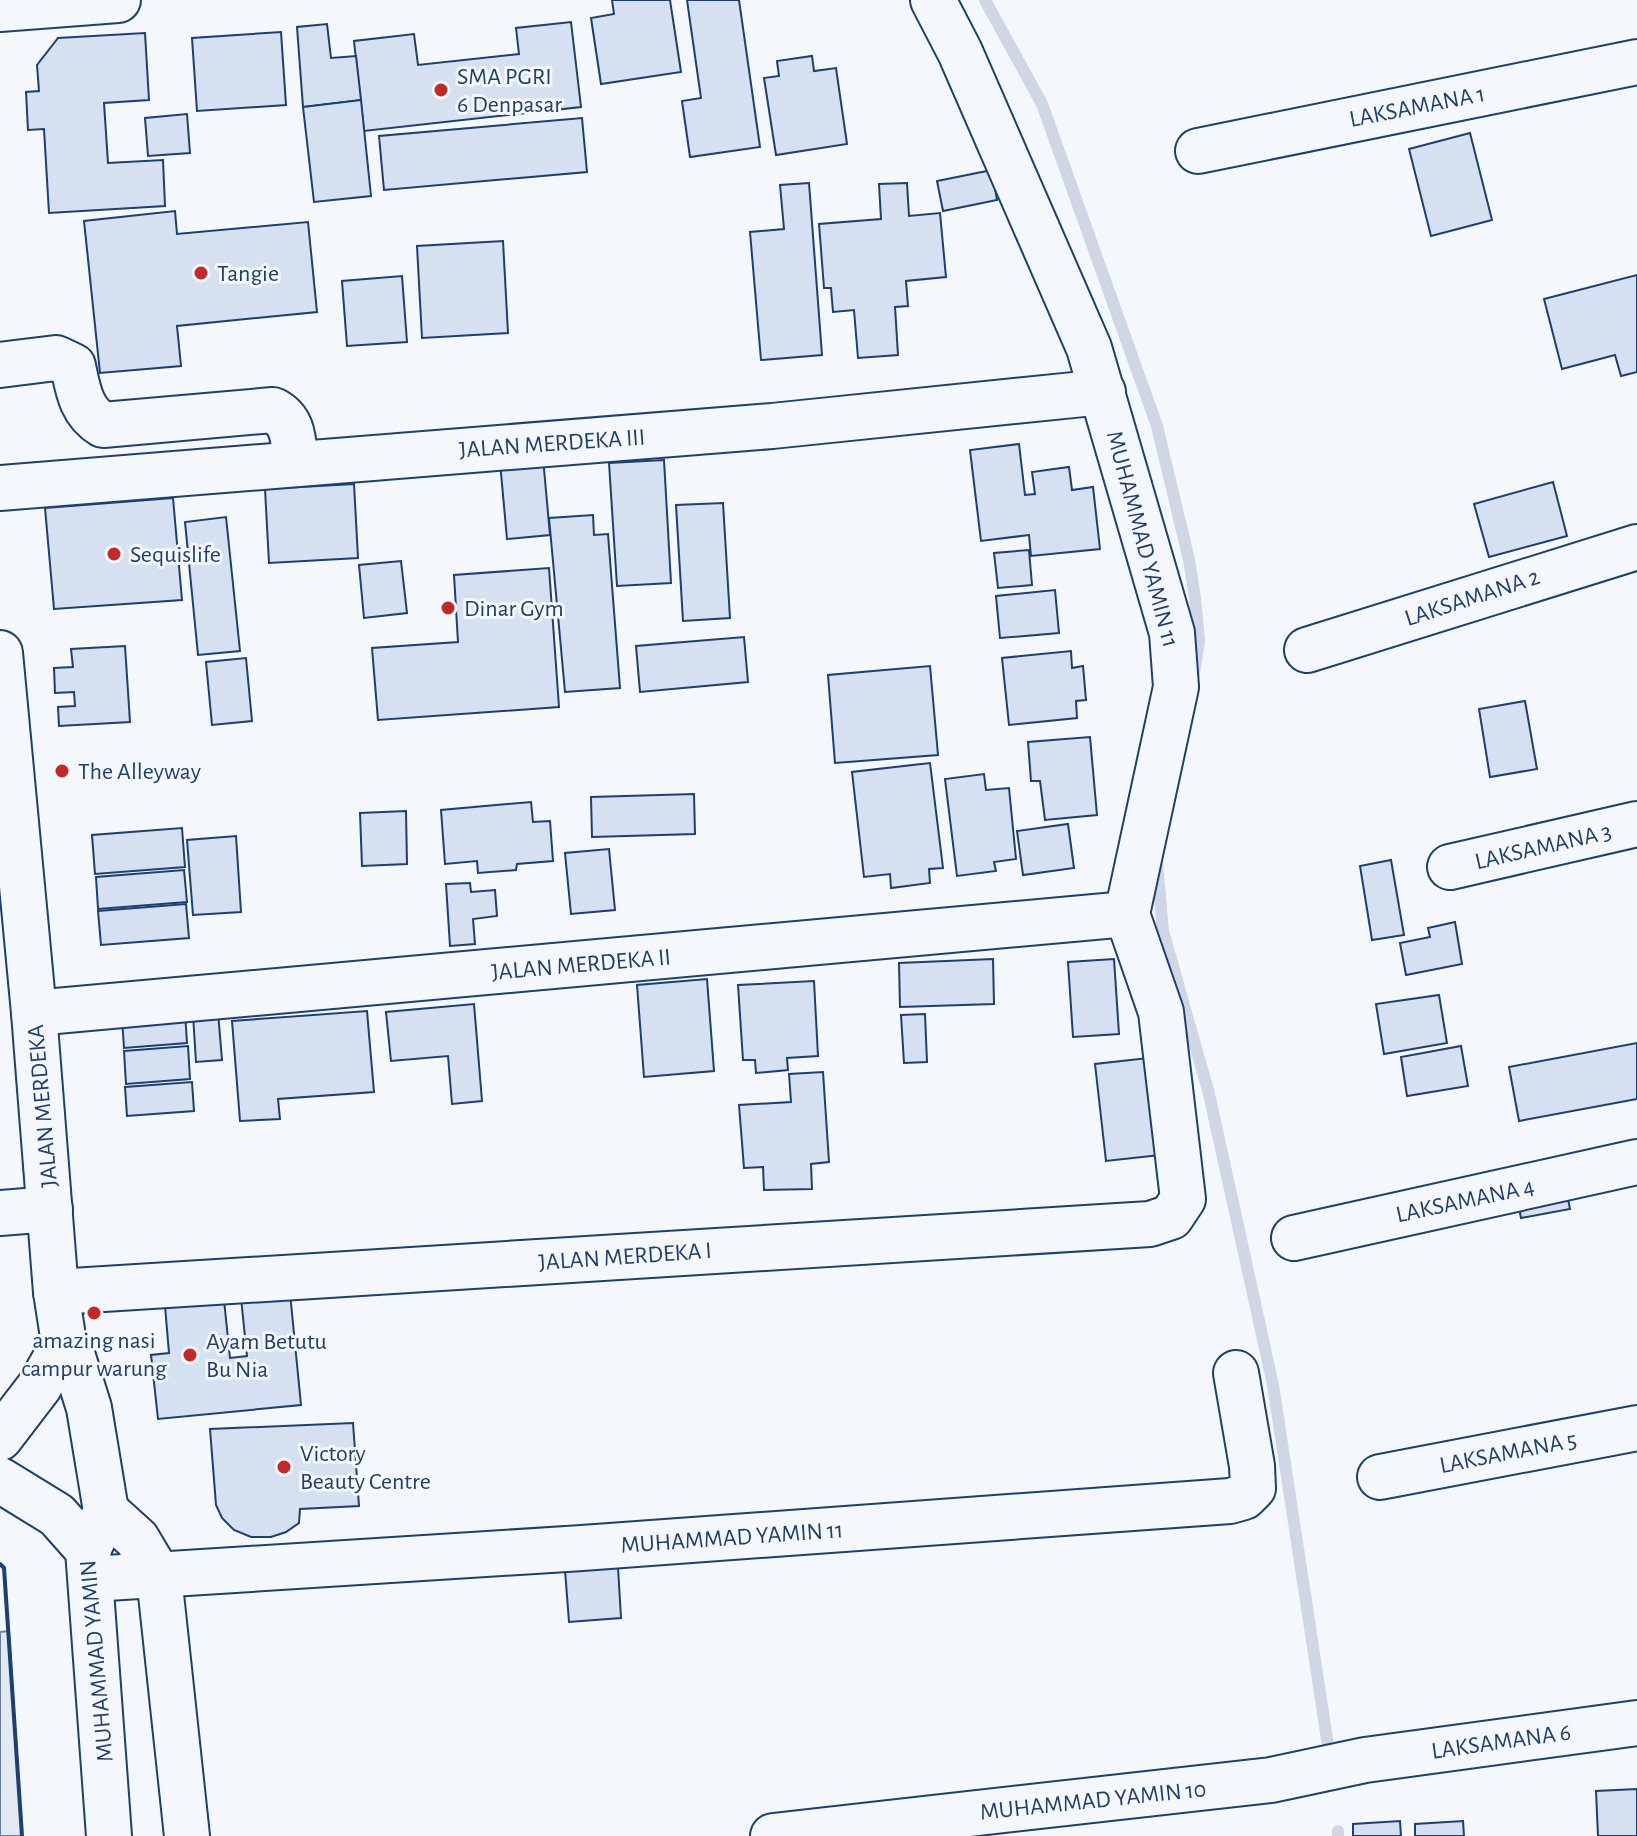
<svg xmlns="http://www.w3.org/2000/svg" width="1637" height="1836" font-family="'Alegreya Sans',sans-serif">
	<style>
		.green { fill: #e3e9f0; stroke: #687fa3; stroke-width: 2 }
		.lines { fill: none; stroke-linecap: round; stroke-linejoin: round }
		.stream { stroke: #cfd7e4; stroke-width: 12 }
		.building { fill: #d5e0f0; stroke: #1d3f73; stroke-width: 2 }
		.minor-casing { stroke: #1d3f73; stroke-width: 48 }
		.major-casing { stroke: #1d3f73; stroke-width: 48 }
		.minor { stroke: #f4f7fb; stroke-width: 44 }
		.major { stroke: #f4f7fb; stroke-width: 44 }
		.wall { stroke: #1d3f73; stroke-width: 4 }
		.poi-dot { fill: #c62828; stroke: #f4f7fb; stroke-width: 3 }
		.labels { text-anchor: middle; stroke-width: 6; stroke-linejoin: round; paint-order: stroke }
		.poi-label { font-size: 24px; fill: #1d3f73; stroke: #f4f7fb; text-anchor: start }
		.street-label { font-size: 24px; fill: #1d3f73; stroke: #f4f7fb }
	</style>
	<rect width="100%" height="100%" fill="#f4f7fb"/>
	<polygon class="green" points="9,1631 22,1836 0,1836 0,1632"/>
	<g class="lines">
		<g class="stream">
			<polyline points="985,0 1042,104 1157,426 1189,560 1195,598 1199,641 1194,673"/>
			<polyline points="1157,864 1163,931 1209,1094 1273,1385 1329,1752"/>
			<polyline points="1338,1831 1338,1836"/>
		</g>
	</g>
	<g class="building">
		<polygon points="612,0 670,0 681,72 601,84 591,18 614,14"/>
		<polygon points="687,0 739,0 760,147 690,157 682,101 701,98"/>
		<polygon points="571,22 581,107 364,131 354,41 414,34 418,65 519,54 516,28"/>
		<polygon points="327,24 331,58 356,56 361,100 303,107 297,27"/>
		<polygon points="281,32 286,105 197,111 192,38"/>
		<polygon points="145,33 149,100 104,103 108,163 163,160 165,206 49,213 44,129 28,130 26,92 39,91 37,65 58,38"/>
		<polygon points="812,56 814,71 836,68 847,144 776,155 764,78 779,76 777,61"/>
		<polygon points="361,100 371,196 314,202 303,107"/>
		<polygon points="187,114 190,153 148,156 145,118"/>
		<polygon points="582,118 587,172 384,190 379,136"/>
		<polygon points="1470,133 1492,220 1431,236 1409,149"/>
		<polygon points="992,170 997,200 943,211 937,181"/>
		<polygon points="809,183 822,355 761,360 750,232 784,229 780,185"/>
		<polygon points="907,183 909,216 940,213 946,277 906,281 908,306 895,307 898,355 858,358 854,310 833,312 831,288 824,288 819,224 881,219 879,184"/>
		<polygon points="175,211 177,234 308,222 317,312 177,326 181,366 100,373 84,221"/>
		<polygon points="503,241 508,333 422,338 417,246"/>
		<polygon points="1637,275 1637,372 1621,376 1615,355 1562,369 1544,299"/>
		<polygon points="402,276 407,342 347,346 342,281"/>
		<polygon points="1019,444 1025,495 1035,494 1032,472 1069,467 1072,490 1093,487 1100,549 1031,556 1029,535 981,541 970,450"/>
		<polygon points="542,447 550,535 507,539 499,451"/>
		<polygon points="664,460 671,583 617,586 609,463"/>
		<polygon points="1553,482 1567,536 1489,557 1474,504"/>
		<polygon points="354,484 358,558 269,563 265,489"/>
		<polygon points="173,498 182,600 54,609 45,508"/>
		<polygon points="723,503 730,618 683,621 676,505"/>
		<polygon points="593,515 594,535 608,534 620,688 565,692 549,518"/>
		<polygon points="226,517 240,651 198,655 185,522"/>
		<polygon points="1029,550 1032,585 998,588 994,553"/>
		<polygon points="401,561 407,613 364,618 359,565"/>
		<polygon points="549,568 559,707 378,720 372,648 458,642 454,575"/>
		<polygon points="1055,590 1059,633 1000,638 996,596"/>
		<polygon points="744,637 748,682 640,692 636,646"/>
		<polygon points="125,646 130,722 59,726 58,707 75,706 74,692 55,693 54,668 73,667 71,649"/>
		<polygon points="1071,651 1072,668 1083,666 1086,700 1076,701 1077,718 1009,725 1002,658"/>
		<polygon points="246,658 252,721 212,725 206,662"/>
		<polygon points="930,666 938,755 835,763 828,675"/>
		<polygon points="1525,701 1537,769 1490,777 1479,709"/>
		<polygon points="1090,737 1097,815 1045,820 1040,781 1031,781 1028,742"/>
		<polygon points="930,763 943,868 929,869 930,883 891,888 890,874 864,877 852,772"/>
		<polygon points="984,774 986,790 1009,788 1016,859 994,862 996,871 957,876 945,779"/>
		<polygon points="694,794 695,834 592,837 591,797"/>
		<polygon points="531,802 533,822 550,821 553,861 517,864 516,870 478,873 477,861 445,864 441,810"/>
		<polygon points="406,811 407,864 362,866 360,813"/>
		<polygon points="1068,824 1074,868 1023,875 1017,831"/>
		<polygon points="182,828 185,867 95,874 92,835"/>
		<polygon points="236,836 241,912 193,915 187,840"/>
		<polygon points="609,849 615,910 571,914 565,853"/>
		<polygon points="1391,860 1404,935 1372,940 1360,866"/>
		<polygon points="184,870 187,902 98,909 96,877"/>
		<polygon points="470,883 471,892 495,890 497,916 473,919 475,944 450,946 446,884"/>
		<polygon points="186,904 189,938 101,945 98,911"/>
		<polygon points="1455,922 1462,964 1406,975 1400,943 1430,937 1428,928"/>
		<polygon points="993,959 994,1004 900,1007 899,963"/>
		<polygon points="1114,959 1119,1034 1073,1037 1068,962"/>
		<polygon points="707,979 714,1071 644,1077 637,985"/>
		<polygon points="814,981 818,1056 787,1058 788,1070 756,1073 755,1060 743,1060 738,985"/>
		<polygon points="1439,995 1447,1043 1384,1054 1376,1004"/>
		<polygon points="474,1004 482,1101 452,1104 448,1056 391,1061 386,1012"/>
		<polygon points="367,1011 374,1092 278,1099 280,1119 240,1121 232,1021"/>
		<polygon points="185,1012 187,1043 124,1048 122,1018"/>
		<polygon points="218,1012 222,1060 196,1062 193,1015"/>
		<polygon points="925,1014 927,1062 904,1063 901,1015"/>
		<polygon points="1637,1043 1637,1099 1519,1121 1509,1067"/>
		<polygon points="188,1046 190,1079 126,1084 124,1051"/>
		<polygon points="1461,1046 1468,1086 1407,1096 1401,1057"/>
		<polygon points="1157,1057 1169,1154 1106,1161 1095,1064"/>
		<polygon points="823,1072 829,1162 811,1164 812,1189 764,1190 763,1167 744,1168 739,1105 791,1102 789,1074"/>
		<polygon points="192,1082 194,1111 127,1116 125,1087"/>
		<polygon points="1565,1183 1570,1209 1521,1218 1516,1192"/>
		<polygon points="290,1293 301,1405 158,1419 151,1355 169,1353 165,1306 224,1300 230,1358 247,1356 241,1298"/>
		<polygon points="353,1423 359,1506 300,1509 299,1523 286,1532 271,1537 251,1537 234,1530 222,1518 216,1505 210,1429"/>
		<polygon points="618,1567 621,1618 569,1622 565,1570"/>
		<polygon points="1637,1789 1637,1836 1598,1836 1596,1791"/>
		<polygon points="1400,1821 1401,1836 1353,1836 1353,1824"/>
		<polygon points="1463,1821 1464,1836 1415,1836 1415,1824"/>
	</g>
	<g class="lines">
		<g class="minor-casing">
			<g id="minor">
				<polyline points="0,9 118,0"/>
				<polyline points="1198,151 1637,62"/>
				<path d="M0,365L56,358L73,366C78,390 81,412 103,425L273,410C295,421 293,442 296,464"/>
				<polyline points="0,488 772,426 1103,392"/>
				<polyline points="1307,650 1637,547"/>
				<polyline points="1450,867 1637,824"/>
				<polyline points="34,1013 1127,914"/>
				<polyline points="0,1213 50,1209"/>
				<polyline points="1294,1238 1637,1162"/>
				<polyline points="56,1292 1150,1224 1171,1217 1183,1199 1161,1012 1127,914 1176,687 1172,633 1089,348 960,52 933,0"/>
				<polyline points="1380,1477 1637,1428"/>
				<polyline points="91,1579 582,1548 1230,1501 1244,1497 1253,1488 1252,1466 1236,1373"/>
				<polyline points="773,1836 1271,1780 1365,1760 1637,1723"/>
			</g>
		</g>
		<g class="major-casing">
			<g id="major">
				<polyline points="0,653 34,1013 56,1292 64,1343 73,1357 89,1408 106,1511 88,1550"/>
				<polyline points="0,1438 39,1387 64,1343"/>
				<polyline points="0,1480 57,1515 88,1550 109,1836"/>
				<polyline points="106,1511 137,1539 159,1576 187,1836"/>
			</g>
		</g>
		<use href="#minor" class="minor"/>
		<use href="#major" class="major"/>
		<polyline class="wall" points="0,1564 4,1568 22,1836"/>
	</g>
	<g class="poi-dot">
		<circle cx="441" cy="90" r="8"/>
		<circle cx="201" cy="273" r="8"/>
		<circle cx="114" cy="554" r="8"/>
		<circle cx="448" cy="608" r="8"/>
		<circle cx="62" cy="771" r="8"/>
		<circle cx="94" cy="1313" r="8"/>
		<circle cx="190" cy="1355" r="8"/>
		<circle cx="284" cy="1467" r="8"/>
	</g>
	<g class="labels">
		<g class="poi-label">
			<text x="457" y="84">SMA PGRI<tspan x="457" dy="28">6 Denpasar</tspan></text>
			<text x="217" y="281">Tangie</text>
			<text x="130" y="562">Sequislife</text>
			<text x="464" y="616">Dinar Gym</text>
			<text x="78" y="779">The Alleyway</text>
			<text x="94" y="1348" text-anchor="middle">amazing nasi<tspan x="94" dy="28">campur warung</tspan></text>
			<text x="206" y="1349">Ayam Betutu<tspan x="206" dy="28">Bu Nia</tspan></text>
			<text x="300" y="1461">Victory<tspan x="300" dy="28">Beauty Centre</tspan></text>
		</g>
		<g class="street-label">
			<text transform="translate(1417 106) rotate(-11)" y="8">LAKSAMANA 1</text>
			<text transform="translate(552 443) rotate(-4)" y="8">JALAN MERDEKA III</text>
			<text transform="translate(1143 539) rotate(75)" y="8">MUHAMMAD YAMIN 11</text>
			<text transform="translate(1472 597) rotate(-18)" y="8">LAKSAMANA 2</text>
			<text transform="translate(1543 846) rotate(-13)" y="8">LAKSAMANA 3</text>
			<text transform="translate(581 964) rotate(-5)" y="8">JALAN MERDEKA II</text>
			<text transform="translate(42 1106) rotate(-95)" y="8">JALAN MERDEKA</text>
			<text transform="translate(1465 1200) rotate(-12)" y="8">LAKSAMANA 4</text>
			<text transform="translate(625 1256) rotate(-4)" y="8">JALAN MERDEKA I</text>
			<text transform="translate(1508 1452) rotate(-11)" y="8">LAKSAMANA 5</text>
			<text transform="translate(732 1537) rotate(-4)" y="8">MUHAMMAD YAMIN 11</text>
			<text transform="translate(96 1661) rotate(-95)" y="8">MUHAMMAD YAMIN</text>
			<text transform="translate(1501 1741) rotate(-8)" y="8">LAKSAMANA 6</text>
			<text transform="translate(1093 1800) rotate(-6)" y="8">MUHAMMAD YAMIN 10</text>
		</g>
	</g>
</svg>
